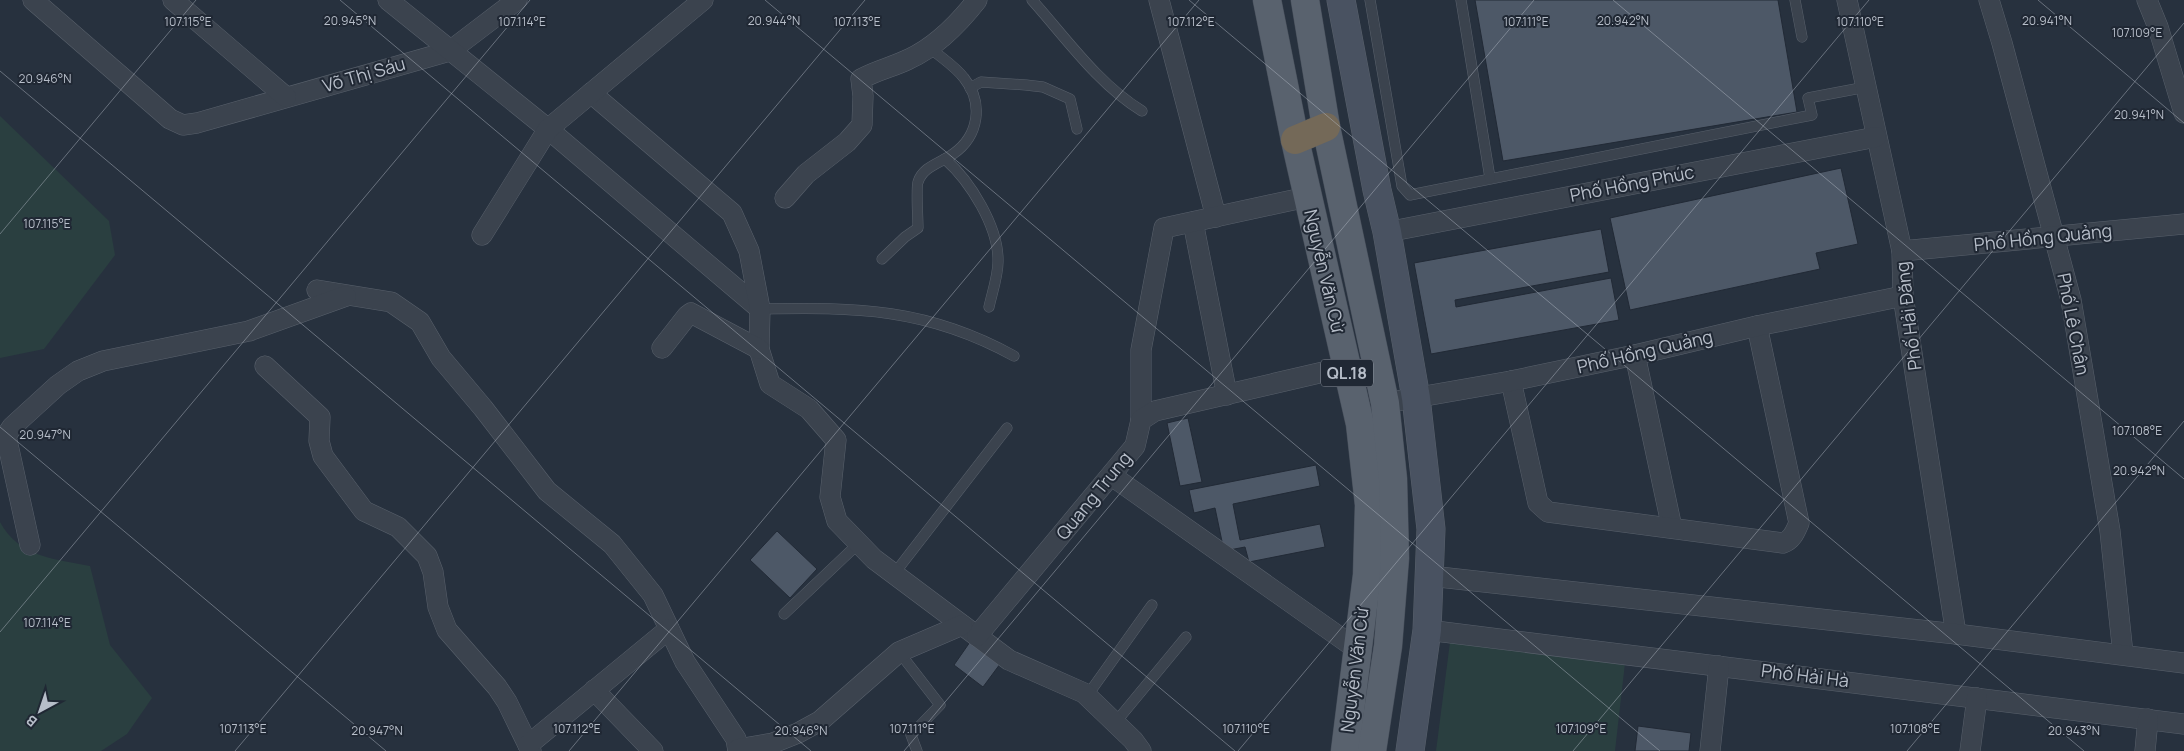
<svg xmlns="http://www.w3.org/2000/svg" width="2184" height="751" font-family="Manrope,sans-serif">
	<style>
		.green { fill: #2a3f40 }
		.building { fill: #4d5867; stroke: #222a36 }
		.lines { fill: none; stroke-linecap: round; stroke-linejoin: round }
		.lane-casing { stroke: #59616c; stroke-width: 11 }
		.street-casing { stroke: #59616c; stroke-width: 21 }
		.secondary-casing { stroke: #59616c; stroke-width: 29 }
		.primary-casing { stroke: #444c58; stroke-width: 29 }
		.highway-casing { stroke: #464e59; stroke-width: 29 }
		.lane { stroke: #3b434e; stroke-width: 10 }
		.street { stroke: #3b434e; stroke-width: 20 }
		.secondary { stroke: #495261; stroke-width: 28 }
		.primary { stroke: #59626e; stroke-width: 28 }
		.highway { stroke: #746958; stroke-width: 28 }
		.ticks { fill: none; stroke: #b7bec9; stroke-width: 1; stroke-opacity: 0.45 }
		.labels { text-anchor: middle; stroke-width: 4; stroke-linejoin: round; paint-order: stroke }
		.shield { fill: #202834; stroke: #8a919c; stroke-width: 1 }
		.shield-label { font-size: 16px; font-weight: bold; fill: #b7bec9 }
		.street-label { font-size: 18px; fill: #b7bec9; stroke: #202834 }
		.ticks-label { font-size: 12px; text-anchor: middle; fill: #b7bec9; stroke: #202834; stroke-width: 4; stroke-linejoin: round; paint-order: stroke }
	</style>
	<rect width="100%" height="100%" fill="#27313e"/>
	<g class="green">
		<polygon points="0,116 109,221 115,255 44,349 0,358"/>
		<path d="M0,522C19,557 54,559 90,566L110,645L152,698L127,734L101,751H0Z"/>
		<polygon points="1450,642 1625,663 1615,751 1436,751"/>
	</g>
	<g class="building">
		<polygon points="1475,0 1778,0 1797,112 1503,161"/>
		<polygon points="1841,168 1858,244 1816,253 1820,269 1630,310 1610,218"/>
		<polygon points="1601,229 1609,272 1455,300 1456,307 1611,278 1619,320 1431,354 1414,263"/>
		<polygon points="1188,418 1202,482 1180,486 1167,423"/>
		<polygon points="1316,465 1320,486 1233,504 1240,540 1320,524 1325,547 1249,562 1245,547 1224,551 1215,508 1194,513 1189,490"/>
		<polygon points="777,531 817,569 790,598 750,560"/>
		<polygon points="970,642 1000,664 983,687 954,665"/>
		<polygon points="1638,726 1691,733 1689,751 1635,751"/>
	</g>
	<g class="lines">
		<g class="lane-casing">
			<g id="lane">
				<path d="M1032,0C1066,38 1098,84 1142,111"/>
				<polyline points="1370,0 1402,186 1410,195 1812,115 1808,98 1866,87"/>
				<polyline points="1461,0 1490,178"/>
				<polyline points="1795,0 1802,37"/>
				<polyline points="970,88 981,82 1026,85 1043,87 1070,99 1077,129"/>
				<path d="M945,159C970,181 999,227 998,262C998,276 992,293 989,307"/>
				<path d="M882,259L905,237L918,228C918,219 916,187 918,182C923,166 941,163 953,154C979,136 984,103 964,78C955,66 940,57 929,47"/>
				<path d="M760,309C857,307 927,308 1014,356"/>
				<polyline points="894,574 1007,428"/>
				<polyline points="784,614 859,543"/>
				<polyline points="899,652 940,705 911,735 917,751"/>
				<polyline points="1087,696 1152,605"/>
				<polyline points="1115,723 1186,637"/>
			</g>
		</g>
		<g class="street-casing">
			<g id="street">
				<polyline points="33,0 170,119 183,125 197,123 450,51 517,0"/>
				<polyline points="173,0 286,97"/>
				<polyline points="388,0 548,129 760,309"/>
				<polyline points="1159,0 1216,217"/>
				<polyline points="1847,0 1902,251 1903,296 1956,634"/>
				<polyline points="1989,0 2002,43 2071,300 2110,531 2123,654"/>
				<polyline points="2147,0 2158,27 2184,113"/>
				<polyline points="591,93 732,213 749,251 760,309 759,349 770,384 809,409 836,440 830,497 837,521 874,559 1009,660 1084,693 1133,740 1141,751"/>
				<path d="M785,198L806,174L847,142L862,125L863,96L861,79C877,70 893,67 909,59C935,47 959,23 977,0"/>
				<polyline points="1193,222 1227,395"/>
				<polyline points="1387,232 1876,137"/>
				<polyline points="482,235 548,129 703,0"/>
				<polyline points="1902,251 2184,224"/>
				<polyline points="317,290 391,302 420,322 441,358 483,408 547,491 612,544 653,595 685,662 736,739 738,751"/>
				<polyline points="662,348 687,316 691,313 759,349"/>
				<polyline points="1635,355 1672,528"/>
				<polyline points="265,366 320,417 319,441 323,456 364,511 398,527 427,556 433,572 438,607 447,630 497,687 507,702 531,751"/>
				<path d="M1511,381L1538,503L1548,512L1783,543C1792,540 1795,532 1799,523L1757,326"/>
				<polyline points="1385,403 1511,381 1635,355 1757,326 1903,296"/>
				<polyline points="1141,420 1141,350 1164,228 1307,197"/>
				<polyline points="1112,476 1358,650"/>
				<polyline points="30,545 6,436 12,427 58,385 78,371 103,361 249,331 346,296"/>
				<polyline points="1430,576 1956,634 2184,663"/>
				<polyline points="1427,630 2184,724"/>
				<polyline points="977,636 1135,446 1141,420 1155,411 1345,367"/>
				<polyline points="594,690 653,751"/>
				<polyline points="528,745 669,629"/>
				<polyline points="738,749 773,743 798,733 820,721 899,652 962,625"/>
				<polyline points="1710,751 1719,666"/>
				<polyline points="1970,751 1977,698"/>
				<polyline points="2145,751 2148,719"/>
			</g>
		</g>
		<g class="secondary-casing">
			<polyline id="secondary" points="1341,0 1377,190 1387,232 1416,398 1431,529 1427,630 1410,751"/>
		</g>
		<g class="primary-casing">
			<g id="primary">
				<polyline points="1267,0 1295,140 1360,424 1369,505 1367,575 1345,751"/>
				<polyline points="1305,0 1326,127 1385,403 1393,479 1395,558 1388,646 1372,751"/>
			</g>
		</g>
		<g class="highway-casing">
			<polyline id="highway" points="1295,140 1326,127"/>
		</g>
		<use href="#lane" class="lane"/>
		<use href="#street" class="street"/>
		<use href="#secondary" class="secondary"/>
		<use href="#primary" class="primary"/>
		<use href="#highway" class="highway"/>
	</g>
	<path class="ticks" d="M340,0L1235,751M765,0L1660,751M1189,0L2084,751M1613,0L2184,479M2038,0L2184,123M0,71L811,751M0,234L196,0M0,427L386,751M0,632L530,0M235,751L865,0M569,751L1199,0M904,751L1534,0M1238,751L1869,0M1573,751L2184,23M1907,751L2184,421"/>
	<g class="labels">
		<rect class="shield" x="1321" y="359.5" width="52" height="27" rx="4"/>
		<g class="shield-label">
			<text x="1347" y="379">QL.18</text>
		</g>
		<g class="street-label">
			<text transform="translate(364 75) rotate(-16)" y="6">Võ Thị Sáu</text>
			<text transform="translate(1632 184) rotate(-11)" y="6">Phố Hồng Phúc</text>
			<text transform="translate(2043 238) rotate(-6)" y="6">Phố Hồng Quảng</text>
			<text transform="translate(1324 271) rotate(77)" y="6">Nguyễn Văn Cừ</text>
			<text transform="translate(1909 316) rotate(-97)" y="6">Phố Hải Đăng</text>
			<text transform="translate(2073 324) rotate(79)" y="6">Phố Lê Chân</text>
			<text transform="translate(1645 352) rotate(-13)" y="6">Phố Hồng Quảng</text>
			<text transform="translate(1094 496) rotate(-51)" y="6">Quang Trung</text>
			<text transform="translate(1355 670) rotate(-83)" y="6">Nguyễn Văn Cừ</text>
			<text transform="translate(1805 676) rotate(7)" y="6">Phố Hải Hà</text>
		</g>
	</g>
	<g class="ticks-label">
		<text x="350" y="25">20.945°N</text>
		<text x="774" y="25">20.944°N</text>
		<text x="1623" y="25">20.942°N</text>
		<text x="2047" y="25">20.941°N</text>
		<text x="188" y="26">107.115°E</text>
		<text x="522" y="26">107.114°E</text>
		<text x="857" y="26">107.113°E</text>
		<text x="1191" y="26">107.112°E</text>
		<text x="1526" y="26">107.111°E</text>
		<text x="1860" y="26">107.110°E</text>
		<text x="2137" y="37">107.109°E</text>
		<text x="45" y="83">20.946°N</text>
		<text x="2139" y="119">20.941°N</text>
		<text x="47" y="228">107.115°E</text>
		<text x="2137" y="435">107.108°E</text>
		<text x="45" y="439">20.947°N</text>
		<text x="2139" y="475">20.942°N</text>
		<text x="47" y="627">107.114°E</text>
		<text x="243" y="733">107.113°E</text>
		<text x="577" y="733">107.112°E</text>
		<text x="912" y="733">107.111°E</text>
		<text x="1246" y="733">107.110°E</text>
		<text x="1581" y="733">107.109°E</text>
		<text x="1915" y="733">107.108°E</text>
		<text x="377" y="735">20.947°N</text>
		<text x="801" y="735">20.946°N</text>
		<text x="2074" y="735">20.943°N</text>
	</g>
	<g transform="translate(40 711) rotate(220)" stroke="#202834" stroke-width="4" paint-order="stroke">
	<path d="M0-4L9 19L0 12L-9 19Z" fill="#b7bec9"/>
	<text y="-8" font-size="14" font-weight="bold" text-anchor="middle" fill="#b7bec9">B</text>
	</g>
</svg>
